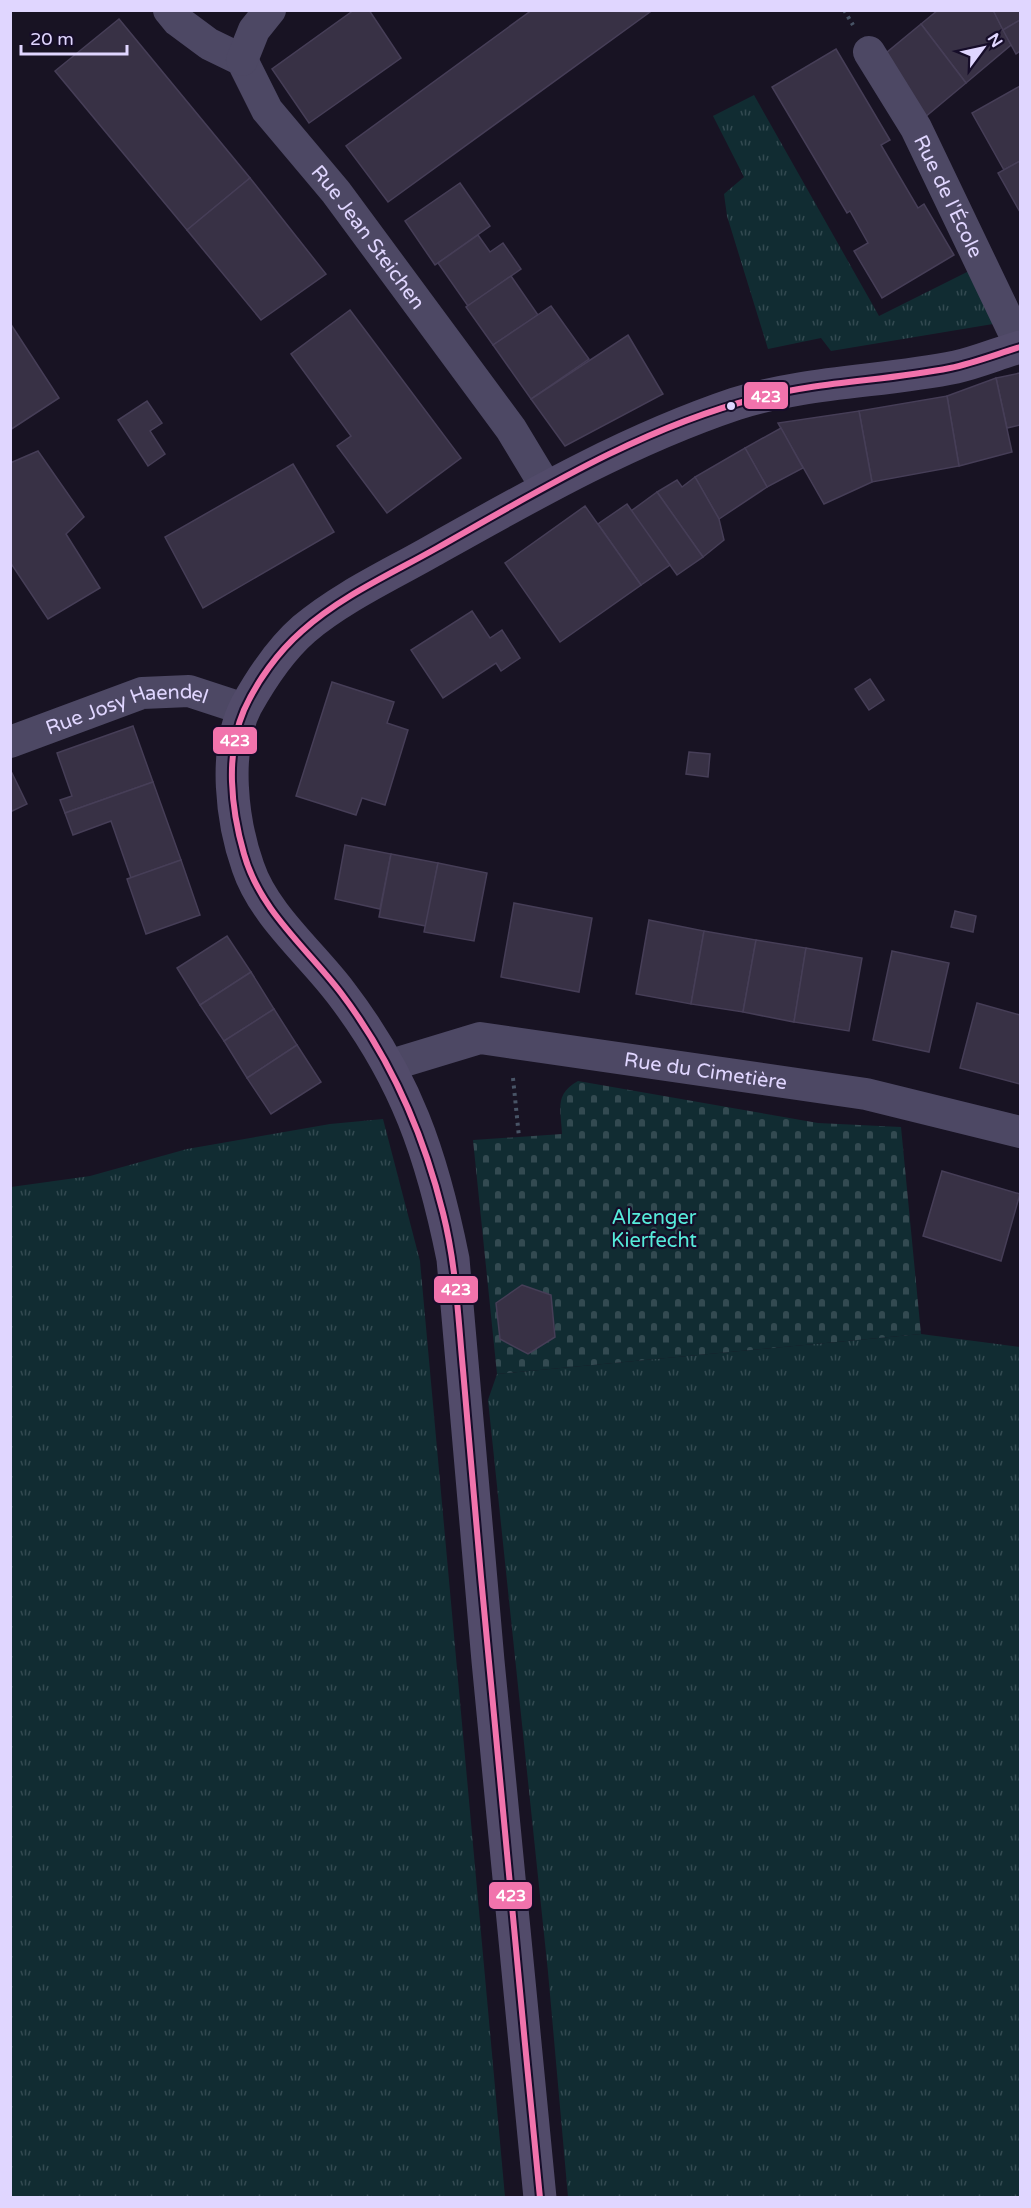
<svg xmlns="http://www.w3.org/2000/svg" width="1031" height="2208" font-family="'Varela Round',sans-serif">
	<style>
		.grass { fill: url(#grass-tufts) }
		.cemetery { fill: url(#cemetery-stones) }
		.building { fill: #383145; stroke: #463e57; stroke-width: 1.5 }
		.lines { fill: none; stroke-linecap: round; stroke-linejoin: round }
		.path { stroke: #485466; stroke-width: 4; stroke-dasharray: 3 4.5; stroke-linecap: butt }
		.minor { stroke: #4d4864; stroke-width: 32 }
		.secondary { stroke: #524b6a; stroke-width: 33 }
		.bus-1-casing { stroke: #160d29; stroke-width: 10 }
		.bus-1 { stroke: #f173ac; stroke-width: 6 }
		.bus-dot { fill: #e0d6ff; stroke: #160d29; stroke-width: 2 }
		.labels { text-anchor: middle; stroke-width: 4.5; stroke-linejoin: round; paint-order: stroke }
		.street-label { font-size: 20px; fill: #e0d6ff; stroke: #160d29 }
		.park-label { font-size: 20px; fill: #56ebda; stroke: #160d29 }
		.line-badge { stroke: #160d29; stroke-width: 2 }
		.badge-label { font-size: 16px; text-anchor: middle; font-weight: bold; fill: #fff }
	</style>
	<defs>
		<pattern id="grass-tufts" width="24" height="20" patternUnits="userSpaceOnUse" patternTransform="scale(1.5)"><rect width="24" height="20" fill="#112c32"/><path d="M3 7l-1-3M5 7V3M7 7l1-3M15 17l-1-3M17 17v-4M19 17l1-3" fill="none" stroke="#334a51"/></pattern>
		<pattern id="cemetery-stones" width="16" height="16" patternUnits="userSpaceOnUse" patternTransform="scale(1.5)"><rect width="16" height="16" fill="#112c32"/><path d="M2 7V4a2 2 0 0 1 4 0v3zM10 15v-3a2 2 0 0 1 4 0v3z" fill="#334a51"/></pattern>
	</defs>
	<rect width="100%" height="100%" fill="#181323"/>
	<g class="grass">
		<polygon points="754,95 879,316 971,270 999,323 831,351 821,338 768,349 727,216 724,194 744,177 713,116"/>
		<polygon points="383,1119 420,1261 505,2197 11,2197 11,1187 90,1176 187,1149 330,1124"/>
		<polygon points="921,1334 1020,1347 1020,2197 568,2197 548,1972 488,1400 497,1374"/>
	</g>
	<path class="cemetery" d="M578,1081L818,1123L901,1127L921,1334L497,1374L473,1140L562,1134C561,1110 554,1094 578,1081Z"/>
	<g class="building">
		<polygon points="354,10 369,10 401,58 309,123 272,69"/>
		<polygon points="532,10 650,12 388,202 346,146"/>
		<polygon points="938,10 993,10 1011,45 966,83 921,24"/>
		<polygon points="993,10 1020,10 1020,20 1003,30"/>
		<polygon points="119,19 250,178 187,230 55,71"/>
		<polygon points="1020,20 1020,51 1016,54 1003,30"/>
		<polygon points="921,24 966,83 924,118 880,58"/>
		<polygon points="836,49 890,140 881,145 918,208 924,204 954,255 882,298 854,251 868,243 850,211 847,213 772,87"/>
		<polygon points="1020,86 1020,161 1004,170 972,113"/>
		<polygon points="1020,161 1020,212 998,173"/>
		<polygon points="250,178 326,274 261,320 187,230"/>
		<polygon points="460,183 490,226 435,265 405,221"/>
		<polygon points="478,235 490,252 503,243 521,269 468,306 438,263"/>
		<polygon points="511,276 538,315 493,345 466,307"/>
		<polygon points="551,306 589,359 531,399 493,345"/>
		<polygon points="350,310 461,458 387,513 337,446 351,436 291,354"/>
		<polygon points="10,323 59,398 10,430"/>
		<polygon points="628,335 663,394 565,446 531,399"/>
		<polygon points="1020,373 1020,425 1007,428 996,378"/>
		<polygon points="996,378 1012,452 959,466 947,396"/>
		<polygon points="947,396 959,466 872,482 859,411"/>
		<polygon points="147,401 162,423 150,431 165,454 148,466 118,420"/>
		<polygon points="859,411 872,482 824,504 778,423"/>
		<polygon points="781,428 803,468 767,487 745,448"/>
		<polygon points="745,448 767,487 719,519 695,477"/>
		<polygon points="38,451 84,517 66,534 100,588 48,619 10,562 10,463"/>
		<polygon points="293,464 334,532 203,608 165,537"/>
		<polygon points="695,477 719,519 724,540 703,557 657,492 677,480 682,487"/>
		<polygon points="657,492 703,557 677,575 631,511"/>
		<polygon points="627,504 670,565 641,585 598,524"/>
		<polygon points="585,506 641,585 560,642 505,563"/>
		<polygon points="472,611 490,638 502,630 520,658 501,671 496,663 443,698 411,650"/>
		<polygon points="870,679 884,700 869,710 855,689"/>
		<polygon points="332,682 394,702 387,723 408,730 385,805 362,798 356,815 296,796"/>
		<polygon points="133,726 153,782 65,813 60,800 72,796 57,753"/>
		<polygon points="689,752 710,754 708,777 686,774"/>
		<polygon points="12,773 27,804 10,812 10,774"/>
		<polygon points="153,782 181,860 131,878 111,821 73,835 65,813"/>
		<polygon points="345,845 391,854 380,909 335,899"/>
		<polygon points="391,854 438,863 426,926 379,917"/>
		<polygon points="181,860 200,915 146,934 127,879"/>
		<polygon points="438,863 487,873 474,941 424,932"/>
		<polygon points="514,903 592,918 579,992 501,977"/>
		<polygon points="955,911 976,916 973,932 951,927"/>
		<polygon points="649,920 704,931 691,1004 636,994"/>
		<polygon points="704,931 756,940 743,1012 691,1004"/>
		<polygon points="227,936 251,972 200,1005 177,968"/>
		<polygon points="756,940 806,948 794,1022 743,1012"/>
		<polygon points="806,948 862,958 849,1031 794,1022"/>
		<polygon points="892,951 949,963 929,1052 873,1040"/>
		<polygon points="251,972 274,1009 224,1041 200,1005"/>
		<polygon points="977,1003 1020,1015 1020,1084 960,1068"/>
		<polygon points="274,1009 297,1045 247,1078 224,1041"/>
		<polygon points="297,1045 321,1082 271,1114 247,1078"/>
		<polygon points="942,1171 1020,1194 1001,1261 923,1236"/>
		<polygon points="522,1285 551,1295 555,1337 528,1354 500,1339 496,1303"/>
	</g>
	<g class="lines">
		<g class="path">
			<polyline points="844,10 853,25"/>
			<polyline points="513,1078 519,1137"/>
		</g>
		<g class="minor">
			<path id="s1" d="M169,10L178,21L209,44L242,60L267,110L336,192L511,429L546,487"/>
			<path id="s2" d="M869,52L916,128L1020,345"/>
			<polyline points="242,60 254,30 270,10"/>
			<path id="s3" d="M10,742L142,693L189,691L244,709"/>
			<path id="s4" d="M391,1065L480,1038L866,1094L1020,1132"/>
		</g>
		<path class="secondary" d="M540,2198L488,1661L453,1259C432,1155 406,1078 341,993C312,954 264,915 248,867C232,822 223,751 246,706C261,679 281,649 304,629C342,597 390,575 432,551C530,496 628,440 735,404C807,381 883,382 956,367C978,362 999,353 1020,347"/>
		<g class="bus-1-casing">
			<path id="bus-1" d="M540,2198C520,1991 499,1784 481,1577C475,1508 469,1439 463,1370C458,1317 456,1264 443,1213C423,1132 391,1059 341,993C306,947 260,911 244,854C231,809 225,754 244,710C257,681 278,652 302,631C341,596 391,574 437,548C538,491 643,427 757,398C820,381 886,381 950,368C974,363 997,354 1020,347"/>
		</g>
		<use href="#bus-1" class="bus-1"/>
	</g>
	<circle class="bus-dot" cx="731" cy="406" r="5"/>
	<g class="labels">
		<g class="street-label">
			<text dy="7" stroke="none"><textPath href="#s2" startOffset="165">Rue de l'École</textPath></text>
			<text dy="7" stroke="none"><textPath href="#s1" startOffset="308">Rue Jean Steichen</textPath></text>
			<text dy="7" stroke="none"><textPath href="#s3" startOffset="123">Rue Josy Haendel</textPath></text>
			<text dy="7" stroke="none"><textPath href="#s4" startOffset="321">Rue du Cimetière</textPath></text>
		</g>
		<g class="park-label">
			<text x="654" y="1224">Alzenger<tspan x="654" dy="23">Kierfecht</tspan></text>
		</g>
	</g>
	<g class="line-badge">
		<rect x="743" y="381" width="46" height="29" rx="6" fill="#f173ac"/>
		<rect x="212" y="726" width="46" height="29" rx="6" fill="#f173ac"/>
		<rect x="433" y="1275" width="46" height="29" rx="6" fill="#f173ac"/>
		<rect x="488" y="1881" width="45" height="29" rx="6" fill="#f173ac"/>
	</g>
	<g class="badge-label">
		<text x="766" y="402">423</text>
		<text x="235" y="746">423</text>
		<text x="456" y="1295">423</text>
		<text x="511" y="1901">423</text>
	</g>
	<rect width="1031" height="2208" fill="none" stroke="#e0d6ff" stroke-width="24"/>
	<g transform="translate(983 48) rotate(57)" stroke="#160d29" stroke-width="4.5" paint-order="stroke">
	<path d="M0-4.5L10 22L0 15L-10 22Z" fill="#e0d6ff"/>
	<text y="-9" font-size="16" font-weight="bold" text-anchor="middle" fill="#e0d6ff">N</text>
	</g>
	<path d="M21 45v9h106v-9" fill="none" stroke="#e0d6ff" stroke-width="3"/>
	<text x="30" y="45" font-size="18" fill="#e0d6ff" stroke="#160d29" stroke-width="4.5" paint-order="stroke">20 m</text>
</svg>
